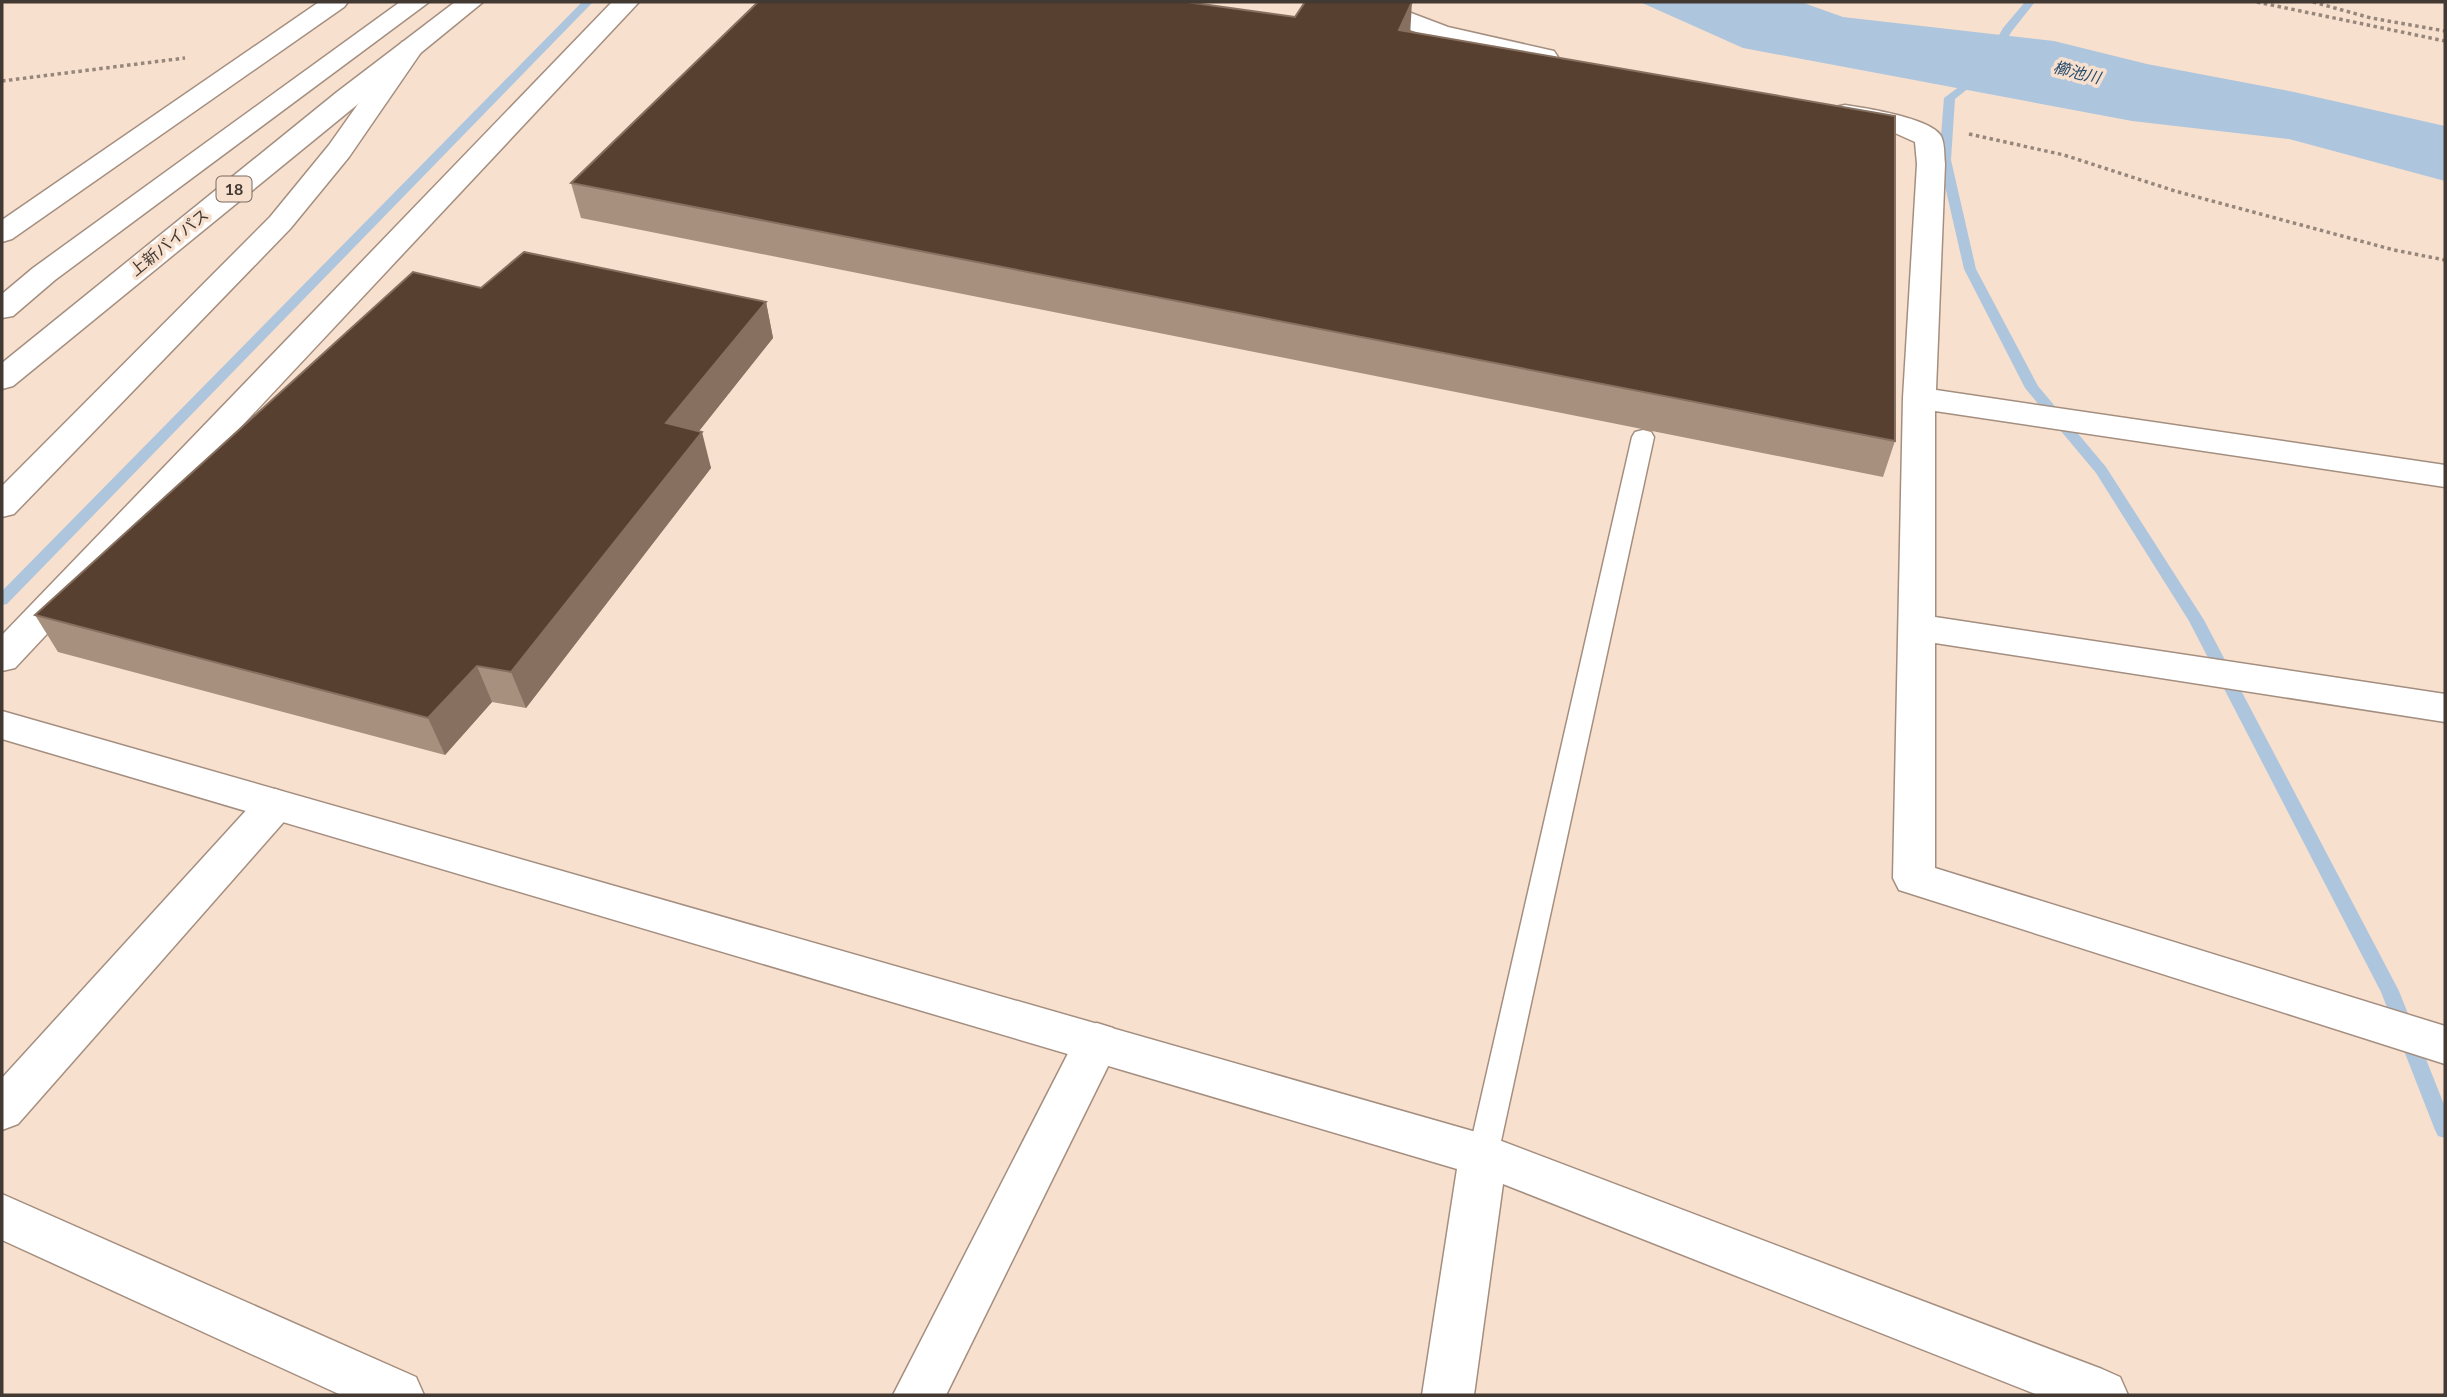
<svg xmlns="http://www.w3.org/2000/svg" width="2447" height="1397" font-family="Lato,'Noto Sans JP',sans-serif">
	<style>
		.water { fill: #aec6dd }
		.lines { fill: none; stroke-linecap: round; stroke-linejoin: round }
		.stream { fill: #aec6dd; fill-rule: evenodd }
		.service-casing { stroke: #a48e7f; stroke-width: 3 }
		.minor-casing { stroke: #a48e7f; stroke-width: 3 }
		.tertiary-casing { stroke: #a48e7f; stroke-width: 3 }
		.trunk-casing { stroke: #a48e7f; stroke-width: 3 }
		.path { stroke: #97877b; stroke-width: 3.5; stroke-dasharray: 3.5 3.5; stroke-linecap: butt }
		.service { fill: #fff; fill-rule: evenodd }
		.minor { fill: #fff; fill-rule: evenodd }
		.tertiary { fill: #fff; fill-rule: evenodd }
		.trunk { fill: #fff; fill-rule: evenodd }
		.wall { fill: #a8907f }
		.shaded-wall { fill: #87705f }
		.building { fill: #57402f; stroke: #87705f; stroke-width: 2 }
		.labels { text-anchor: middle; stroke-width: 7; stroke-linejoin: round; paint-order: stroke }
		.far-water-label { font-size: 16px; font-style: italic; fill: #244b6c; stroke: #f8e0cf }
		.shield { fill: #f8e0cf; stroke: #796b61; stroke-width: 2 }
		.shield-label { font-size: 16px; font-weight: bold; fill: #423932 }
		.far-street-label { font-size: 16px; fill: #423932; stroke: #f8e0cf }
	</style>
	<rect width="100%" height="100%" fill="#f8e0cf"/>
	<polygon class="water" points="1640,2 1801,2 1843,17 2054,41 2147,64 2294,92 2445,126 2445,181 2289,139 2132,121 1743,48"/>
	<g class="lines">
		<g class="stream">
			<polygon points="582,2 593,2 7,604 2,605 2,591"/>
			<polygon points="2025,2 2035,2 2012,31 1997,56 1989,56 1988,54 2003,28"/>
			<polygon points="1976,74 1981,77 1980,79 1955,99 1951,160 1976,269 2038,386 2106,467 2204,620 2399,991 2445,1107 2445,1138 2438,1136 2435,1130 2381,992 2189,621 2096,473 2025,388 1964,269 1939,160 1944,98"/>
		</g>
		<g class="service-casing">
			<polygon id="service" points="1643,430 1651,432 1654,437 1498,1155 1494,1165 1483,1169 1472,1165 1468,1155 1632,437 1635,432"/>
		</g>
		<g class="minor-casing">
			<g id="minor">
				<polygon points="319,2 348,2 344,7 12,239 2,242 2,220"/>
				<polygon points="612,2 639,2 15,668 2,671 2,635"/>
				<polygon points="1347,2 1382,2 1448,27 1554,51 1558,57 1554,63 1545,65 1431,38 1351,7"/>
				<polygon points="411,40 420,42 424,48 349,157 290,229 14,514 2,517 2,486 270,217 329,145 402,42"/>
				<path d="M1845,105C1865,108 1931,118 1941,136C1945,144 1944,156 1945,164L1936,390L2445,465V487L1935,411V617L2445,694V722L1935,643V868L2445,1026V1064L1899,890L1893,878L1903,398L1917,164L1915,142L1886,129L1835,119L1831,113L1835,107Z"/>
				<polygon points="275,789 289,794 295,805 289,816 18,1124 2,1130 2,1078 261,794"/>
				<polygon points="1097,1023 1113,1028 1120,1042 946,1395 893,1395 1081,1028"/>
				<polygon points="2,1194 416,1377 424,1395 341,1395 2,1240"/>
			</g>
		</g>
		<g class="tertiary-casing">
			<polygon id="tertiary" points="2,711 1483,1134 2102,1369 2120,1377 2128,1395 2038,1395 1503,1184 1474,1395 1422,1395 1457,1169 2,739"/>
		</g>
		<g class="trunk-casing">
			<g id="trunk">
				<polygon points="400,2 429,2 55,280 13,316 2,318 2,294 33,268"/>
				<polygon points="455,2 483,2 13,386 2,389 2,363 337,92"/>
			</g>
		</g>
		<g class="path">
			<polyline points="2257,2 2445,41"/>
			<polyline points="2313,2 2371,18 2445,31"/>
			<polyline points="2,81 185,58"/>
			<polyline points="1969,134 2064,155 2175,191 2394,250 2445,260"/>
		</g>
		<use href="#service" class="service"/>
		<use href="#minor" class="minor"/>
		<use href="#tertiary" class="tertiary"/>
		<use href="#trunk" class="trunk"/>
	</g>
	<g class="wall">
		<polygon points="1295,17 1410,32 1895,441 1883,477 581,218 571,183"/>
		<polygon points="481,288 766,302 773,338 699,431 711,468 526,708 492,702 445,755 58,652 35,615"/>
	</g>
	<g class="shaded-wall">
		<polygon points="1412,2 1410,36 1399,30"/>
		<polygon points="766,302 773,338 676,460 666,423"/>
		<polygon points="702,432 711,468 526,708 511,672"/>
		<polygon points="477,666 492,702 445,755 428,718"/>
	</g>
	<g class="building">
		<polygon points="758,2 1187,2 1295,17 1305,2 1412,2 1399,30 1895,116 1895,441 571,183"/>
		<polygon points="524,252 766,302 666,423 702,432 511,672 477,666 428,718 35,615 413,272 481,288"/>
	</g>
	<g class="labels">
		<g class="far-water-label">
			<text transform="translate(2077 72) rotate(14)" y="6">櫛池川</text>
		</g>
		<rect class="shield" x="216.5" y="176.5" width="35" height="25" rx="5"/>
		<g class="shield-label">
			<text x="234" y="195">18</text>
		</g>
		<g class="far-street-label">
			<text transform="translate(169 242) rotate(-39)" y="6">上新バイパス</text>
		</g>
	</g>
	<rect width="2447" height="1397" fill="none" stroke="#423932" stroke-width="7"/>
</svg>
